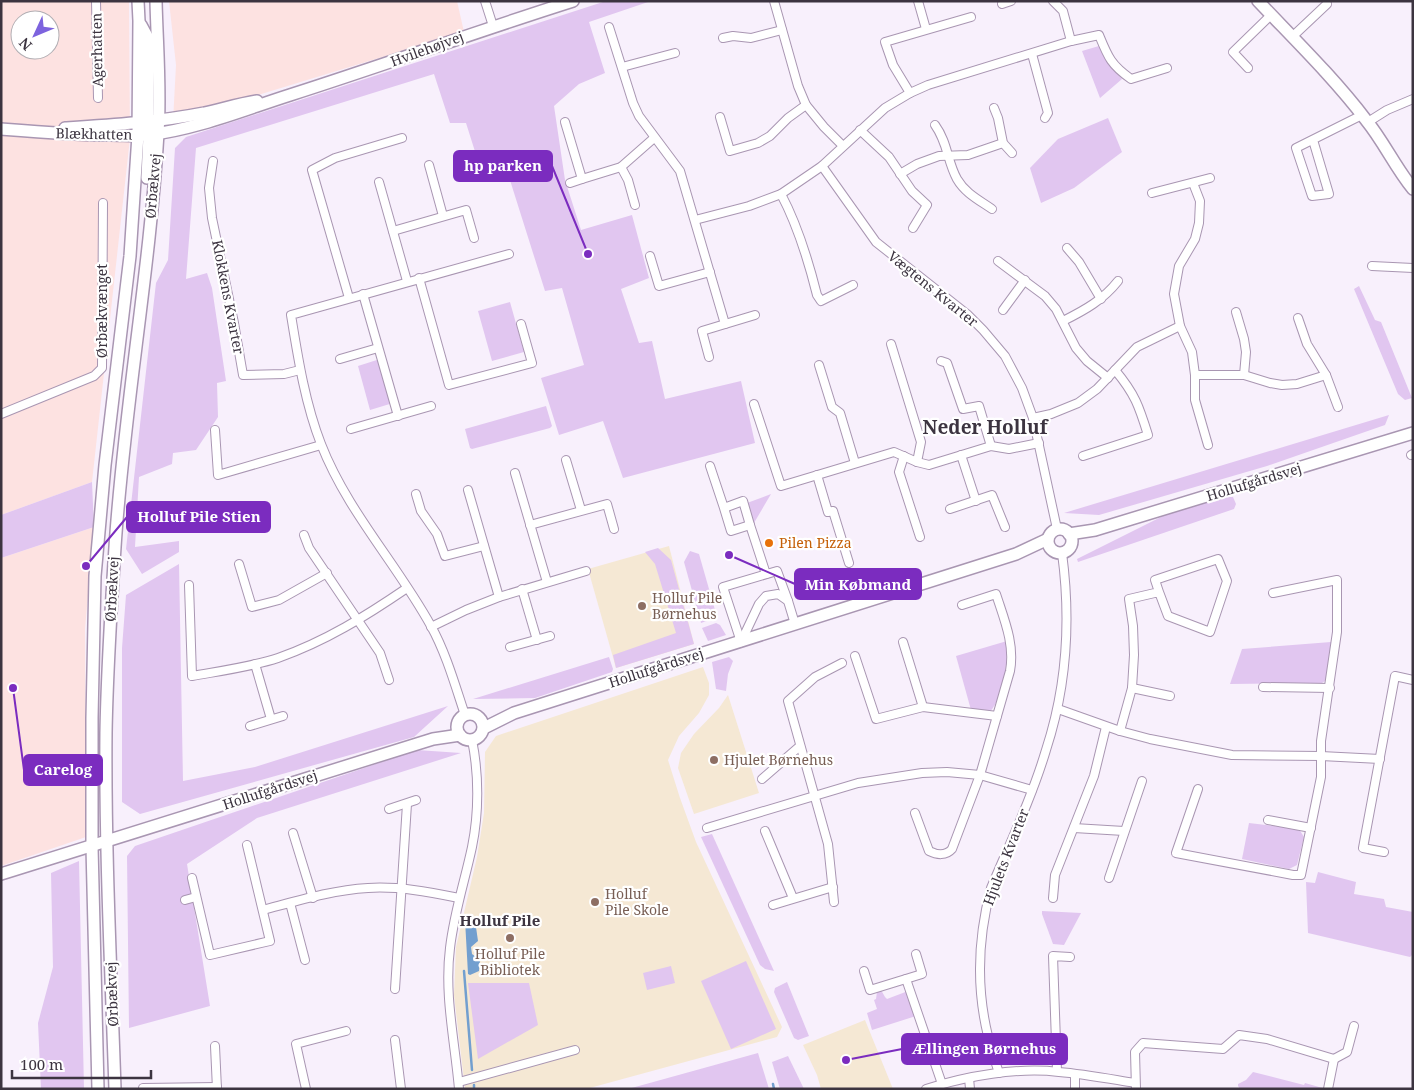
<svg xmlns="http://www.w3.org/2000/svg" width="1414" height="1090" font-family="'Noto Serif',serif">
	<style>
		.industrial { fill: #fde2e1; fill-rule: evenodd }
		.education { fill: #f5e8d4 }
		.green { fill: #e1c6f0 }
		.water { fill: #729fcf }
		.lines { fill: none; stroke-linecap: round; stroke-linejoin: round }
		.stream { stroke: #729fcf; stroke-width: 2.5 }
		.street-casing { stroke: #a996b2; stroke-width: 10 }
		.secondary-casing { stroke: #a996b2; stroke-width: 14 }
		.street { stroke: #fff; stroke-width: 8 }
		.secondary { stroke: #fff; stroke-width: 11 }
		.food-dot { fill: #e8710a; stroke: #fff; stroke-width: 2 }
		.education-dot { fill: #8d6e63; stroke: #fff; stroke-width: 2 }
		.labels { text-anchor: middle; stroke-width: 4.5; stroke-linejoin: round; paint-order: stroke }
		.street-label { font-size: 14px; fill: #3c3440; stroke: #fff }
		.food-label { font-size: 14px; fill: #c56008; stroke: #fff; text-anchor: start }
		.education-label { font-size: 14px; fill: #785e54; stroke: #fff; text-anchor: start }
		.neighbourhood-label { font-size: 15px; font-weight: bold; fill: #3c3440; stroke: #fff }
		.district-label { font-size: 19px; font-weight: bold; fill: #3c3440; stroke: #fff }
		.leader { fill: none; stroke: #7b2cbf; stroke-width: 2 }
		.callout-dot { fill: #7b2cbf; stroke: #fff; stroke-width: 2 }
		.callout { fill: #7b2cbf; stroke: #7b2cbf; stroke-width: 2 }
		.callout-label { font-size: 15px; text-anchor: middle; font-weight: bold; fill: #fff }
	</style>
	<rect width="100%" height="100%" fill="#f8f0fc"/>
	<g class="industrial">
		<path d="M1,1H129L130,138L92,482L1,515ZM20,20H50V50H20Z"/>
		<polygon points="169,1 457,1 464,32 173,121 176,65"/>
		<polygon points="94,527 85,629 86,837 1,866 1,558"/>
	</g>
	<g class="education">
		<polygon points="669,546 694,644 616,668 588,569"/>
		<polygon points="703,667 709,683 709,695 699,713 679,736 668,760 680,798 696,842 782,1027 777,1037 586,1089 465,1089 454,995 456,947 477,857 484,813 485,752 496,736"/>
		<polygon points="728,695 759,793 694,814 678,768 681,753 694,734 719,708"/>
		<polygon points="865,1020 893,1089 821,1089 817,1075 803,1045"/>
	</g>
	<g class="green">
		<polygon points="606,1 651,1 589,22 605,73 579,84 554,106 565,180 581,230 632,215 649,278 621,289 639,343 652,341 665,399 741,381 755,443 623,478 603,421 559,435 541,378 584,365 562,288 545,291 509,177 484,180 466,123 450,123 434,74 196,148 186,279 207,273 212,288 226,381 217,383 218,417 196,450 173,453 172,464 139,477 135,547 179,541 179,552 142,574 126,549 156,283 168,260 175,148 186,137"/>
		<polygon points="1099,46 1107,62 1122,79 1100,98 1082,51"/>
		<polygon points="1108,118 1122,152 1074,188 1041,203 1030,168 1058,139"/>
		<polygon points="1359,286 1375,320 1381,322 1412,398 1405,400 1398,394 1354,289"/>
		<polygon points="510,302 524,352 492,361 478,311"/>
		<polygon points="380,359 393,403 370,410 358,366"/>
		<polygon points="546,406 552,426 550,428 472,449 470,448 465,429"/>
		<polygon points="1389,415 1385,425 1267,466 1099,515 1064,513"/>
		<polygon points="92,482 94,527 1,558 1,515"/>
		<polygon points="771,494 754,523 747,503"/>
		<polygon points="1225,497 1233,497 1236,504 1234,509 1078,562 1077,559 1165,515"/>
		<polygon points="658,548 671,560 694,644 616,668 613,655 676,633 655,564 645,552"/>
		<polygon points="690,551 699,554 717,617 701,623 684,562"/>
		<polygon points="179,564 183,781 255,767 448,706 414,737 140,814 122,802 122,648 126,595"/>
		<polygon points="716,623 720,625 726,635 708,641 702,628"/>
		<path d="M1007,641C1007,664 1005,693 990,712L971,710L956,656Z"/>
		<polygon points="1331,642 1328,679 1322,683 1230,684 1242,649"/>
		<polygon points="609,657 613,669 612,672 535,698 473,699"/>
		<polygon points="729,657 733,661 728,674 726,691 716,689 712,662"/>
		<polygon points="417,750 461,753 257,818 187,864 210,1006 129,1028 127,856 135,846"/>
		<polygon points="1249,823 1299,829 1304,837 1297,865 1289,869 1242,859"/>
		<polygon points="712,834 774,971 765,969 760,965 701,837"/>
		<polygon points="79,861 84,1089 41,1089 38,1023 53,967 51,873"/>
		<polygon points="1318,872 1356,882 1354,894 1384,899 1386,907 1413,912 1413,954 1410,957 1308,933 1306,882 1315,883"/>
		<polygon points="1042,911 1081,913 1064,945 1053,944 1042,914"/>
		<polygon points="746,961 776,1029 731,1049 701,981"/>
		<polygon points="671,966 675,983 647,990 643,973"/>
		<polygon points="787,982 809,1036 798,1040 794,1038 774,992 775,988"/>
		<polygon points="468,983 529,983 538,1025 478,1059"/>
		<polygon points="881,990 885,997 887,999 908,991 916,1016 872,1030 867,1013 877,1009 874,1000 876,999 877,992"/>
		<polygon points="758,1053 769,1089 628,1089"/>
		<polygon points="788,1056 804,1089 780,1089 772,1062"/>
		<polygon points="1253,1072 1304,1085 1305,1083 1326,1089 1240,1089 1238,1086 1238,1084 1246,1080"/>
	</g>
	<polygon class="water" points="469,917 475,920 478,941 471,947 472,954 480,960 479,971 470,975 468,974 465,920"/>
	<g class="lines">
		<g class="stream">
			<polyline points="464,971 472,1070"/>
			<polyline points="773,1084 774,1089"/>
			<polyline points="474,1085 474,1089"/>
		</g>
		<g class="street-casing">
			<g id="street">
				<polyline points="96,1 98,98"/>
				<polyline points="485,1 493,26"/>
				<polyline points="774,1 798,86 806,105 824,127 843,146"/>
				<polyline points="918,1 926,29"/>
				<polyline points="1053,1 1063,11 1071,41"/>
				<polyline points="1002,4 1011,1"/>
				<polyline points="609,27 633,103 639,116 680,171 725,324"/>
				<polyline points="1292,37 1327,4"/>
				<polyline points="723,38 733,36 751,38 782,30"/>
				<polyline points="1032,54 1048,113 1045,118"/>
				<polyline points="622,67 675,53"/>
				<polyline points="1248,68 1233,52 1271,15"/>
				<polyline points="910,93 893,65 885,42 971,17"/>
				<polyline points="994,108 998,118 1003,143 1012,153"/>
				<polyline points="720,117 730,151 758,143 770,136 788,118 806,105"/>
				<polyline points="565,122 582,179 621,167 654,138"/>
				<polyline points="1368,122 1387,110 1413,99"/>
				<path d="M935,125C948,143 947,161 957,179C965,193 979,200 992,209"/>
				<polyline points="860,130 889,157 912,191 927,205 913,228"/>
				<polyline points="1313,140 1329,194 1312,196 1296,148 1362,115"/>
				<polyline points="213,161 209,188 212,218 234,323 243,375 284,374 300,370"/>
				<polyline points="429,165 443,216"/>
				<polyline points="822,166 876,242 968,315 983,330 1005,356 1022,388 1033,418 1057,529"/>
				<polyline points="621,167 628,180 635,205"/>
				<polyline points="900,174 917,164 939,156 968,155 1003,143"/>
				<polyline points="379,182 407,281"/>
				<polyline points="570,183 582,179"/>
				<polyline points="1193,183 1200,201 1199,223 1195,239 1179,266 1174,294 1180,326 1192,352 1195,375 1195,400 1208,445"/>
				<polyline points="1152,193 1210,178"/>
				<path d="M781,194C798,226 808,259 817,295L821,301L853,285"/>
				<path d="M695,220L749,206L781,194L822,166L885,108L910,93L928,85L1071,41L1099,35C1108,57 1111,65 1131,79L1167,68"/>
				<polyline points="393,231 466,210 474,238"/>
				<polyline points="1067,248 1079,262 1101,299"/>
				<polyline points="650,256 659,286 710,272"/>
				<polyline points="998,261 1045,296 1056,309 1076,348 1087,361 1108,378"/>
				<polyline points="1372,266 1413,268"/>
				<polyline points="419,278 449,385 532,363 521,324"/>
				<polyline points="363,294 398,416"/>
				<polyline points="349,298 312,170 335,158 402,138"/>
				<polyline points="1003,310 1025,280"/>
				<polyline points="1236,312 1244,339 1246,352 1244,375"/>
				<polyline points="1298,318 1307,344 1326,375 1338,407"/>
				<path d="M1063,321C1085,310 1103,300 1118,281"/>
				<polyline points="891,344 921,442 917,462"/>
				<polyline points="709,357 702,331 755,315"/>
				<polyline points="340,359 378,348"/>
				<polyline points="941,361 947,363 963,409 979,406 991,446"/>
				<polyline points="819,365 832,407 840,413 855,463"/>
				<polyline points="1195,375 1244,375 1270,383 1282,385 1297,384 1326,375"/>
				<polyline points="754,404 781,486 894,452 917,462 929,465 991,446 1009,449 1039,443"/>
				<polyline points="1,414 94,376 102,368 103,203"/>
				<polyline points="1033,418 1051,414 1078,403 1097,389 1137,347 1180,326"/>
				<polyline points="351,429 431,406"/>
				<polyline points="215,430 218,475 321,445"/>
				<polyline points="961,455 976,501"/>
				<polyline points="1411,455 1413,454"/>
				<polyline points="904,456 899,472 920,537"/>
				<path d="M1083,456L1148,435C1139,406 1135,394 1115,370"/>
				<polyline points="566,460 581,510"/>
				<polyline points="710,466 724,508 743,501 750,525 731,531 724,508"/>
				<polyline points="515,473 547,582"/>
				<polyline points="817,475 828,512 833,511 849,563"/>
				<polyline points="468,490 499,597"/>
				<polyline points="416,494 421,511 437,534 445,556 484,546"/>
				<polyline points="950,509 992,495 1005,527"/>
				<polyline points="530,525 607,504 614,529"/>
				<polyline points="750,525 766,574"/>
				<polyline points="304,535 309,548 380,653 389,680"/>
				<polyline points="239,564 252,607 279,600 327,573"/>
				<path d="M189,585L192,676C220,671 251,667 278,658C326,641 366,616 407,588"/>
				<polyline points="522,589 537,640"/>
				<polyline points="431,627 466,610 499,597 586,571"/>
				<polyline points="741,642 723,587 777,571 788,601"/>
				<polyline points="741,642 759,604 766,596 778,594 788,601 795,624"/>
				<polyline points="903,642 923,707"/>
				<polyline points="510,647 550,636"/>
				<polyline points="855,656 876,719 923,707 997,716"/>
				<polyline points="255,664 271,719"/>
				<polyline points="1263,687 1330,688"/>
				<polyline points="1132,688 1170,696"/>
				<polyline points="1058,709 1120,731 1150,739 1232,755 1321,756 1380,759"/>
				<path d="M465,715C455,685 446,653 431,626C397,564 347,511 321,444C305,403 298,358 291,315L509,254"/>
				<polyline points="250,726 283,716"/>
				<polyline points="1120,731 1132,688 1134,655 1133,626 1129,599 1159,592 1155,580 1218,559 1227,581 1210,632 1168,616 1159,592"/>
				<polyline points="762,779 800,746"/>
				<polyline points="1198,789 1176,853 1293,875 1301,875 1321,777 1321,741 1337,632 1337,580 1273,593"/>
				<polyline points="389,809 416,800"/>
				<path d="M915,813L929,851C937,855 946,856 952,849L980,775L1010,671C1015,644 1004,619 996,594L962,605"/>
				<polyline points="1268,820 1311,828"/>
				<polyline points="707,828 858,783 922,773 947,772 980,775 1032,790"/>
				<polyline points="1074,828 1124,831"/>
				<polyline points="765,831 793,898"/>
				<polyline points="293,833 313,898"/>
				<polyline points="1384,852 1363,848 1395,676 1413,680"/>
				<polyline points="192,878 210,955 270,941 247,845"/>
				<polyline points="1109,878 1142,781"/>
				<polyline points="1053,898 1055,875 1094,776 1106,727"/>
				<polyline points="185,900 196,897"/>
				<polyline points="834,902 828,844 788,701 815,677 842,663"/>
				<polyline points="290,903 305,960"/>
				<polyline points="773,905 833,887"/>
				<path d="M263,910C297,901 332,890 368,888C398,886 429,892 459,898"/>
				<polyline points="864,971 870,990 922,974 916,954"/>
				<polyline points="906,979 942,1084"/>
				<polyline points="395,989 407,804"/>
				<polyline points="395,1040 401,1089"/>
				<polyline points="215,1046 217,1089"/>
				<polyline points="1334,1059 1347,1052 1354,1026"/>
				<polyline points="1057,1071 1053,956 1070,957"/>
				<path d="M999,1073C995,1061 991,1049 988,1036C976,987 978,937 991,888C1010,843 1032,797 1046,750C1067,686 1071,620 1062,553"/>
				<polyline points="1075,1074 1075,1089"/>
				<polyline points="969,1078 970,1089"/>
				<polyline points="459,1082 575,1050"/>
				<polyline points="143,1088 217,1087"/>
				<polyline points="306,1089 296,1044 346,1031"/>
				<path d="M459,1089C455,1042 444,995 450,948C454,913 465,880 472,847C479,813 479,774 472,740"/>
				<path d="M926,1089C966,1076 1018,1067 1059,1072C1084,1074 1110,1079 1135,1083"/>
				<polyline points="1136,1089 1135,1052 1143,1043 1223,1049 1239,1035 1267,1039 1334,1059 1328,1089"/>
			</g>
		</g>
		<g class="secondary-casing">
			<g id="secondary">
				<path d="M1258,1C1295,40 1334,78 1366,120C1384,142 1395,167 1413,189"/>
				<polyline points="141,25 148,38 148,121 152,126"/>
				<path d="M65,128C111,125 158,122 204,113C222,109 239,104 257,101"/>
				<polyline points="145,128 149,135 147,178"/>
				<path d="M1,129C38,132 74,135 110,135C123,135 136,136 148,135C197,129 243,110 290,95C384,65 478,31 573,1"/>
				<circle cx="1060" cy="541" r="12"/>
				<polyline points="1069,534 1095,530 1413,433"/>
				<circle cx="470" cy="727" r="13"/>
				<polyline points="484,728 514,713 1016,554 1048,539"/>
				<polyline points="1,874 433,739 460,735"/>
				<polyline points="98,1089 92,847 92,718 95,576 105,465 130,256 138,135 139,21 138,1"/>
				<path d="M115,1089C111,970 105,851 106,733C107,671 111,609 115,547C124,408 150,271 158,133C161,89 157,45 156,1"/>
			</g>
		</g>
		<use href="#street" class="street"/>
		<use href="#secondary" class="secondary"/>
	</g>
	<circle class="food-dot" cx="769" cy="543" r="5"/>
	<g class="education-dot">
		<circle cx="642" cy="606" r="5"/>
		<circle cx="714" cy="760" r="5"/>
		<circle cx="595" cy="902" r="5"/>
		<circle cx="510" cy="938" r="5"/>
	</g>
	<g class="labels">
		<g class="street-label">
			<text transform="translate(427 49) rotate(-20)" y="5">Hvilehøjvej</text>
			<text transform="translate(97 50) rotate(-91)" y="5">Agerhatten</text>
			<text transform="translate(94 134) rotate(1)" y="5">Blækhatten</text>
			<text transform="translate(153 186) rotate(-85)" y="5">Ørbækvej</text>
			<text transform="translate(933 289) rotate(39)" y="5">Vægtens Kvarter</text>
			<text transform="translate(228 297) rotate(79)" y="5">Klokkens Kvarter</text>
			<text transform="translate(102 311) rotate(-90)" y="5">Ørbækvænget</text>
			<text transform="translate(1254 482) rotate(-17)" y="5">Hollufgårdsvej</text>
			<text transform="translate(112 589) rotate(-87)" y="5">Ørbækvej</text>
			<text transform="translate(656 668) rotate(-18)" y="5">Hollufgårdsvej</text>
			<text transform="translate(270 790) rotate(-18)" y="5">Hollufgårdsvej</text>
			<text transform="translate(1006 857) rotate(-69)" y="5">Hjulets Kvarter</text>
			<text transform="translate(112 994) rotate(-92)" y="5">Ørbækvej</text>
		</g>
		<g class="food-label">
			<text x="779" y="548">Pilen Pizza</text>
		</g>
		<g class="education-label">
			<text x="652" y="603">Holluf Pile<tspan x="652" dy="16">Børnehus</tspan></text>
			<text x="724" y="765">Hjulet Børnehus</text>
			<text x="605" y="899">Holluf<tspan x="605" dy="16">Pile Skole</tspan></text>
			<text x="510" y="959" text-anchor="middle">Holluf Pile<tspan x="510" dy="16">Bibliotek</tspan></text>
		</g>
		<g class="neighbourhood-label">
			<text x="500" y="926">Holluf Pile</text>
		</g>
		<g class="district-label">
			<text x="985" y="434">Neder Holluf</text>
		</g>
	</g>
	<path class="leader" d="M588 254L552 166M86 566L127 517M729 555L795 584M13 688L24 770M846 1060L902 1049"/>
	<g class="callout-dot">
		<circle cx="588" cy="254" r="5"/>
		<circle cx="86" cy="566" r="5"/>
		<circle cx="729" cy="555" r="5"/>
		<circle cx="13" cy="688" r="5"/>
		<circle cx="846" cy="1060" r="5"/>
	</g>
	<g class="callout">
		<rect x="454" y="151" width="98" height="30" rx="5"/>
		<rect x="127" y="502" width="143" height="30" rx="5"/>
		<rect x="795" y="569" width="126" height="30" rx="5"/>
		<rect x="24" y="755" width="78" height="30" rx="5"/>
		<rect x="902" y="1034" width="165" height="30" rx="5"/>
	</g>
	<g class="callout-label">
		<text x="503" y="171">hp parken</text>
		<text x="199" y="522">Holluf Pile Stien</text>
		<text x="858" y="590">Min Købmand</text>
		<text x="63" y="775">Carelog</text>
		<text x="984" y="1054">Ællingen Børnehus</text>
	</g>
	<rect width="1414" height="1090" fill="none" stroke="#3c3440" stroke-width="5"/>
	<g transform="translate(35 35) rotate(226)"><circle r="24" fill="#ffffff" stroke="#b1aeb3"/>
	<path d="M0-4L9 19L0 12L-9 19Z" fill="#7d63de"/>
	<text y="-8" font-size="14" font-weight="bold" text-anchor="middle" fill="#3c3440">N</text>
	</g>
	<path d="M12 1070v8h139v-8" fill="none" stroke="#3c3440" stroke-width="2.5"/>
	<text x="20" y="1070" font-size="15" fill="#3c3440" stroke="#ffffff" stroke-width="4" paint-order="stroke">100 m</text>
</svg>
